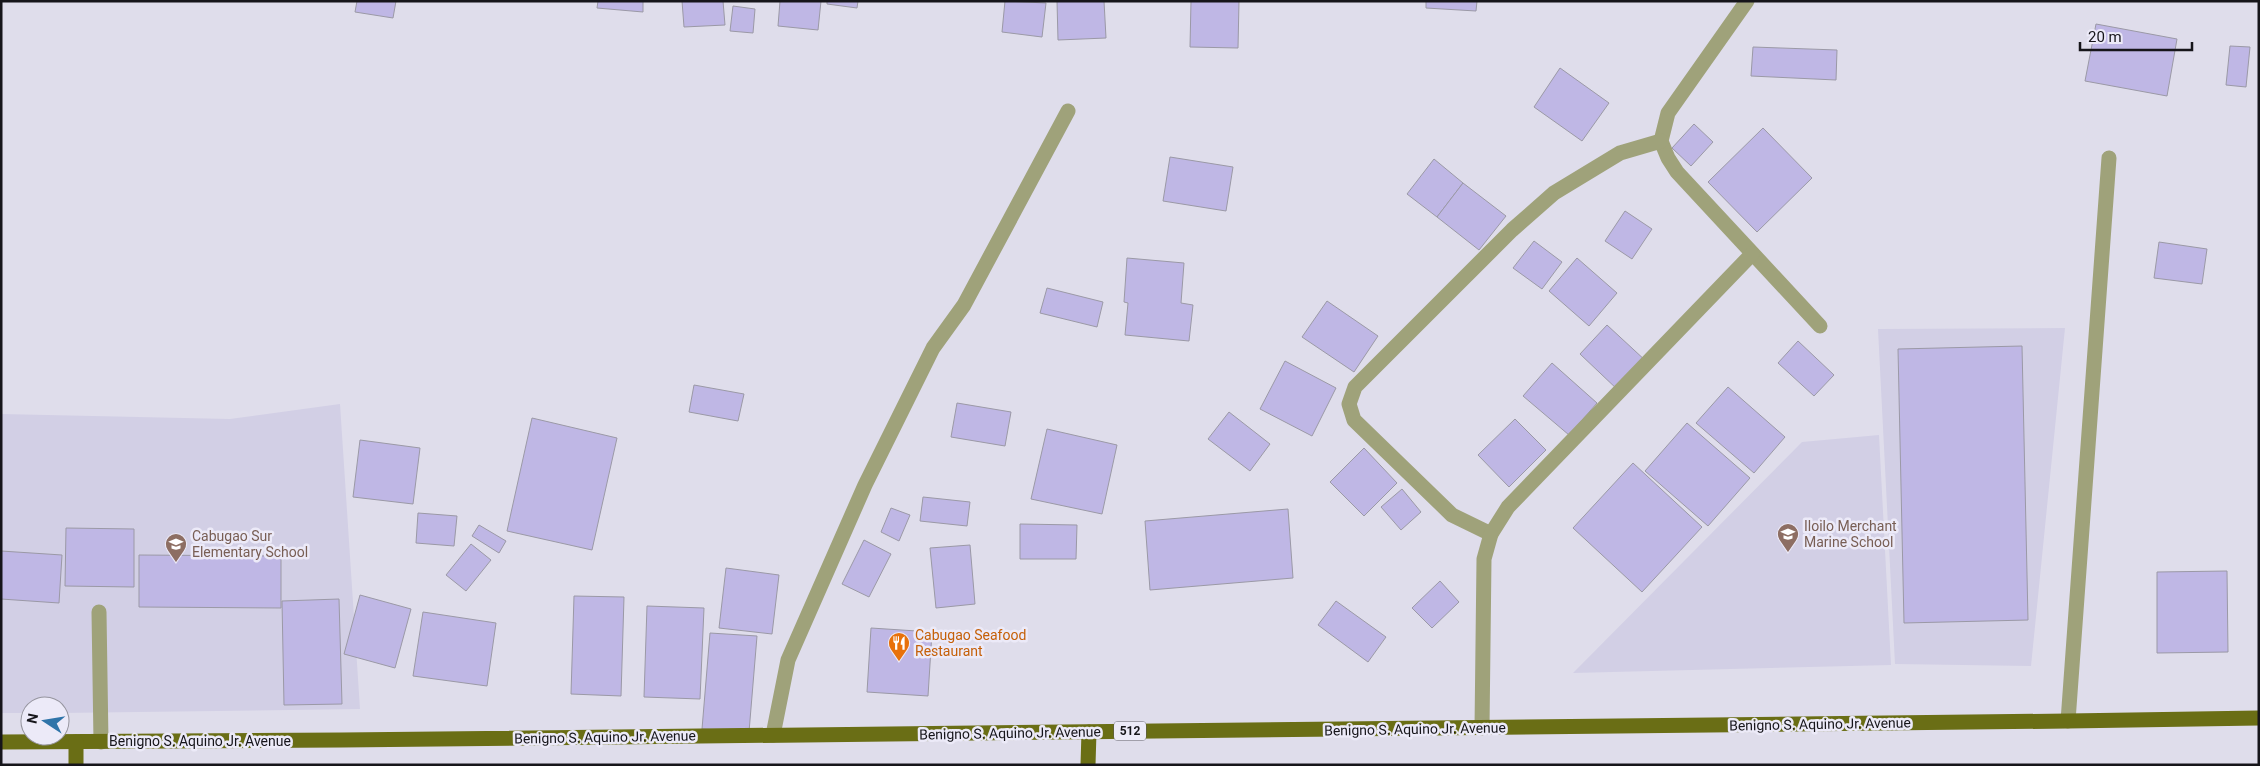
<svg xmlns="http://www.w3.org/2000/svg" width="2260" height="766" font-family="Roboto,sans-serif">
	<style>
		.built { fill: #d2cfe5 }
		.building { fill: #bfb7e5; stroke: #9b99a6 }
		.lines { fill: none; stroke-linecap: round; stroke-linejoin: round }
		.lane { stroke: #9fa27a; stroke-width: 15 }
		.street { stroke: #9fa27a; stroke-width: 15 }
		.primary { stroke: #6a6e15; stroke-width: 15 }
		.labels { text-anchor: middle; stroke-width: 5; stroke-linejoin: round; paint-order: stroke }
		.shield { fill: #eceaf8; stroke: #56555d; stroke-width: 1 }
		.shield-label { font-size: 12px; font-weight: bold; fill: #16151a }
		.education-label { font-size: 14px; fill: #785e54; stroke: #eceaf8; text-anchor: start }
		.food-label { font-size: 14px; fill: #c56008; stroke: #eceaf8; text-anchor: start }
		.street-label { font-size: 14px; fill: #16151a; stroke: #eceaf8 }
	</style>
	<rect width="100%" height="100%" fill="#dfddeb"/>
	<g class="built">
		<polygon points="2065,328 2031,666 1895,664 1878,329"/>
		<polygon points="340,404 360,709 60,713 60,706 30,706 30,713 1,713 1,414 230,419"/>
		<polygon points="1879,435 1891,665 1573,673 1802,442"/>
	</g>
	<g class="building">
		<polygon points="357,1 396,1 393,18 355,12"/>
		<polygon points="598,1 643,1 643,12 597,8"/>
		<polygon points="682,1 723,1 725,25 684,27"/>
		<polygon points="780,1 821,1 818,30 778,26"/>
		<polygon points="827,1 858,1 857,8 827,4"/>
		<polygon points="1005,1 1046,3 1042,37 1002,32"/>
		<polygon points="1057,1 1104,1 1106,38 1058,40"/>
		<polygon points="1191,1 1239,1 1238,48 1190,47"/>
		<polygon points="1426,1 1477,1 1476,11 1426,8"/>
		<polygon points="733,6 755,9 753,33 730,31"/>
		<polygon points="2096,24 2177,39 2167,96 2085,81"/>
		<polygon points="2230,46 2250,47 2246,87 2226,85"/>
		<polygon points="1753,47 1837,50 1836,80 1751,76"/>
		<polygon points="1560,68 1609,103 1582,141 1534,107"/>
		<polygon points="1694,124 1713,142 1691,166 1672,148"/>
		<polygon points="1763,128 1812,178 1757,232 1708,182"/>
		<polygon points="1170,157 1233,167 1226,211 1163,201"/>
		<polygon points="1434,159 1463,183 1437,217 1407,194"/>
		<polygon points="1463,183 1506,216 1479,250 1437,217"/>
		<polygon points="1625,211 1652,229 1632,259 1605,241"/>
		<polygon points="1534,241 1562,262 1542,289 1513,268"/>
		<polygon points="2159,242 2207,249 2202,284 2154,278"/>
		<polygon points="1127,258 1184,263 1181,303 1193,305 1189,341 1125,335 1128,303 1124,302"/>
		<polygon points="1577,258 1617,293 1589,326 1549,291"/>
		<polygon points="1047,288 1103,302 1097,327 1040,313"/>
		<polygon points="1327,301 1378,336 1354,372 1302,337"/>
		<polygon points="1607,325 1647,362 1619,391 1580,354"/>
		<polygon points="1798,341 1834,375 1814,396 1778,363"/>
		<polygon points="2022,346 2028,620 1904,623 1898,349"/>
		<polygon points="1285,361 1336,388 1312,436 1260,409"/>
		<polygon points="1552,363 1597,403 1569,435 1523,396"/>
		<polygon points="694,385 744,394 738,421 689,412"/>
		<polygon points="1728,387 1785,437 1754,473 1696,423"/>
		<polygon points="957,403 1011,412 1005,446 951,437"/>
		<polygon points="1229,412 1270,444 1250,471 1208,439"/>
		<polygon points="532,418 617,438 592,550 507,531"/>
		<polygon points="1515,419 1546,450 1509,487 1478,455"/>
		<polygon points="1687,423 1750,478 1708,526 1645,471"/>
		<polygon points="1047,429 1117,445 1102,514 1031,499"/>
		<polygon points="360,440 420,448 413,504 353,497"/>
		<polygon points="1364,448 1397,483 1364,516 1330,482"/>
		<polygon points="1633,463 1702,527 1642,592 1573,528"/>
		<polygon points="1402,489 1421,512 1401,530 1381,507"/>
		<polygon points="923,497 970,502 967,526 920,521"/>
		<polygon points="891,508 910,515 899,541 881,532"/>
		<polygon points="1288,509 1293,578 1150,590 1145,521"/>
		<polygon points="418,513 457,516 454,546 416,543"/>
		<polygon points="1020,524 1077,525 1076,559 1020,559"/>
		<polygon points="479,525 506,541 499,553 472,536"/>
		<polygon points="66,528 134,529 134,587 65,586"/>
		<polygon points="864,540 891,554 869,597 842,584"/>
		<polygon points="471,544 491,560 466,591 446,575"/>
		<polygon points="970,545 975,604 936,608 930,548"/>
		<polygon points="1,551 62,555 59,603 1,599"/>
		<polygon points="139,555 281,556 281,608 139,607"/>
		<polygon points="726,568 779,575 772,634 719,628"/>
		<polygon points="2227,571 2228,652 2157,653 2157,572"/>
		<polygon points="1440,581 1459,602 1432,628 1412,608"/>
		<polygon points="360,595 411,609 395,668 344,654"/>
		<polygon points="574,596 624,597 621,696 571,694"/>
		<polygon points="339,599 342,704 284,705 282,601"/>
		<polygon points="1336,601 1386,637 1368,662 1318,625"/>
		<polygon points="647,606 704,608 700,699 644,697"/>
		<polygon points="423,612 496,623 487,686 413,676"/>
		<polygon points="871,628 932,632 928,696 867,692"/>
		<polygon points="710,633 757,636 749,732 702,729"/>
	</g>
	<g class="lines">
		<polyline class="lane" points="99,612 101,742"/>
		<g class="street">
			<polyline points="1747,1 1668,113 1661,141 1668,158 1677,172 1820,326"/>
			<polyline points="1491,534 1452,515 1354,420 1349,404 1355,387 1512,230 1554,193 1620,153 1661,141"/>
			<polyline points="2068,721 2109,158"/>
			<polyline points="1482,728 1484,559 1491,534 1508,507 1752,254"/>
			<polyline points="773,735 788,660 865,485 933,348 964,305 1068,111"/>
		</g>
		<g class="primary">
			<polyline points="1,742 342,740 2068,721 2259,718"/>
			<polyline points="76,765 76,742"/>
			<polyline points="1088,765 1089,732"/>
		</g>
	</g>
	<defs>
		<g id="university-pin" transform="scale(1.125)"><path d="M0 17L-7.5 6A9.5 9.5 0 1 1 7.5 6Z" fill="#8d6e63" stroke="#eceaf8"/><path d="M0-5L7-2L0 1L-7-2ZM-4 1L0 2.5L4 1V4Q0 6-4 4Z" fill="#fff"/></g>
		<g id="school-pin" transform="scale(1.125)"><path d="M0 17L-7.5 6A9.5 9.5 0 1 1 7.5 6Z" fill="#8d6e63" stroke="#eceaf8"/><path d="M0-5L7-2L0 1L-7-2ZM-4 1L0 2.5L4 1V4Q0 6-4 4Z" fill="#fff"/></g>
		<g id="restaurant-pin" transform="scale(1.125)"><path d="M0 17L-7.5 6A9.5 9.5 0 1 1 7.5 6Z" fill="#e8710a" stroke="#eceaf8"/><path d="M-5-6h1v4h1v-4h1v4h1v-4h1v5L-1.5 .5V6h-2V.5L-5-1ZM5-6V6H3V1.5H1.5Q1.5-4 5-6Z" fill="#fff"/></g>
	</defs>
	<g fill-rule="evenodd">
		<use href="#university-pin" x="1788" y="534"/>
		<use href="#school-pin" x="176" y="544"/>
		<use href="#restaurant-pin" x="899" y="643"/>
	</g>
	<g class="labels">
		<rect class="shield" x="1114" y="721.5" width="32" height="19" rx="4"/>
		<g class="shield-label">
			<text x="1130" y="735">512</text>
		</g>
		<g class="education-label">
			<text x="1804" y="531">Iloilo Merchant<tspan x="1804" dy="16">Marine School</tspan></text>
			<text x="192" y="541">Cabugao Sur<tspan x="192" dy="16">Elementary School</tspan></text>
		</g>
		<g class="food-label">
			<text x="915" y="640">Cabugao Seafood<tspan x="915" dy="16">Restaurant</tspan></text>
		</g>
		<g class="street-label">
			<text transform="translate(1820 724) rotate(-1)" y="5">Benigno S. Aquino Jr. Avenue</text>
			<text transform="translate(1415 729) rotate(-1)" y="5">Benigno S. Aquino Jr. Avenue</text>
			<text transform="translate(1010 733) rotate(-1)" y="5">Benigno S. Aquino Jr. Avenue</text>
			<text transform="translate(605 737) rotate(-1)" y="5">Benigno S. Aquino Jr. Avenue</text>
			<text x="200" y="746">Benigno S. Aquino Jr. Avenue</text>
		</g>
	</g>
	<rect width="2260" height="766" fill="none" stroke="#16151a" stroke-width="5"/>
	<g transform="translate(45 721) rotate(282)"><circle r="24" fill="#eceaf8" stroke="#96959f"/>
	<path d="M0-4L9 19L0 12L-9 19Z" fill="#2f74a9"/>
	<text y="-8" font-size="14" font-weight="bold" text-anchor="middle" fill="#16151a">N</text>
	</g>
	<path d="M2080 42v8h112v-8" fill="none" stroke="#16151a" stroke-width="2.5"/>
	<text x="2088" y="42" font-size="15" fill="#16151a" stroke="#eceaf8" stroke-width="4" paint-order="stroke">20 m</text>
</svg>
